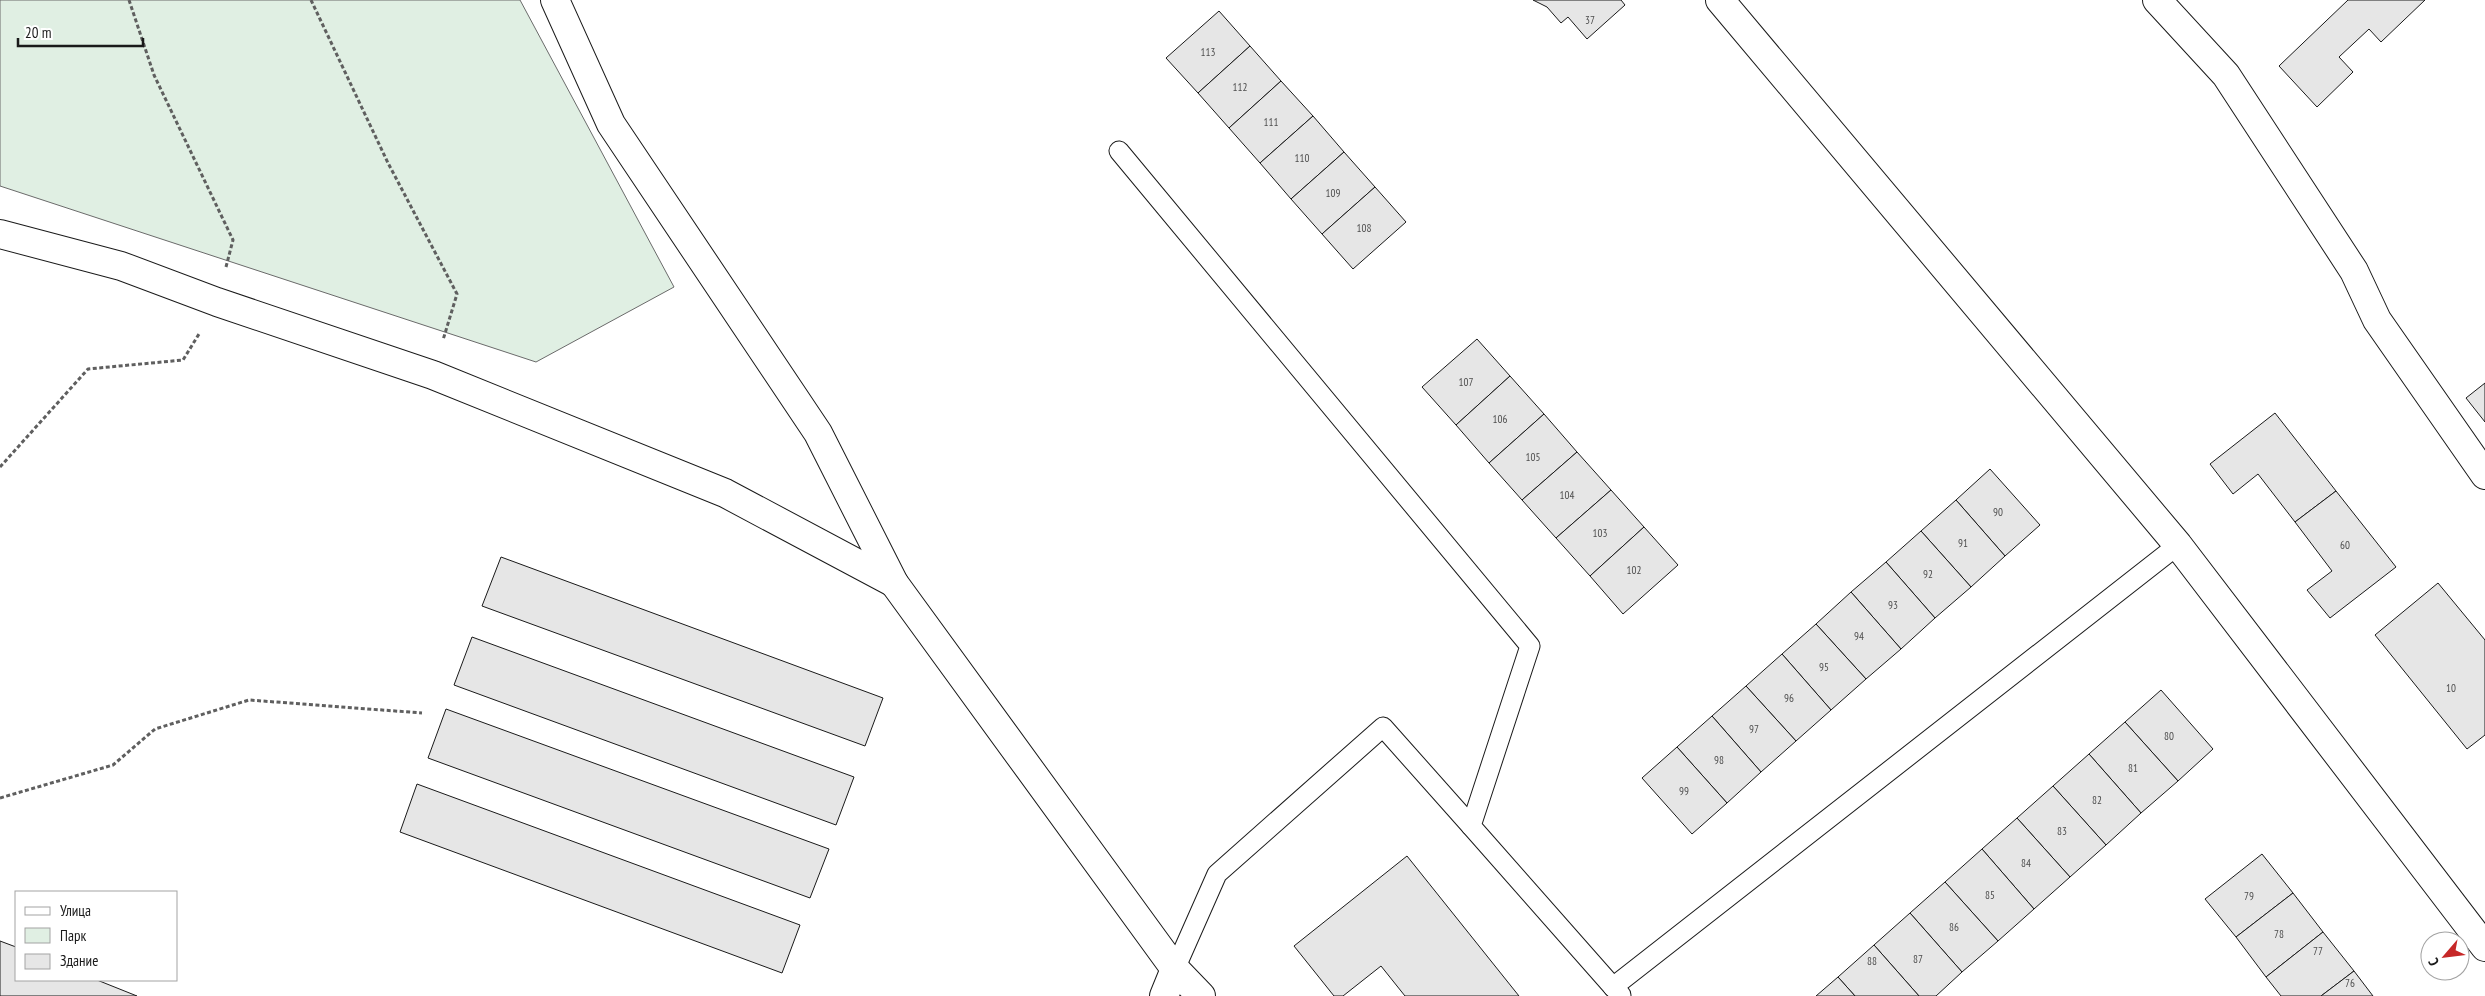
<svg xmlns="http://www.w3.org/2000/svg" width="2485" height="996" font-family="'PT Sans Narrow',sans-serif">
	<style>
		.green { fill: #e0efe3; stroke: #6a6a6a }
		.building { fill: #e6e6e6; stroke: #1a1a1a }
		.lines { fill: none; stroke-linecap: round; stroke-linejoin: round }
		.service-casing { stroke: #1a1a1a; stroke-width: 21 }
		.minor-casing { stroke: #1a1a1a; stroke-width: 30 }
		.path { stroke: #5f5f5f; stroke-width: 3; stroke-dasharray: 4 2.5; stroke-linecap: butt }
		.service { stroke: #fff; stroke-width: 19 }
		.minor { stroke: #fff; stroke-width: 28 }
		.labels { text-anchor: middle; stroke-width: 4; stroke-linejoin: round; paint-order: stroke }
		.number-label { font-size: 11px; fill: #4d4d4d }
	</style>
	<rect width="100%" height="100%" fill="#fff"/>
	<polygon class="green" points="0,0 520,0 674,287 536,362 0,186"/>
	<g class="building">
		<polygon points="1533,0 1621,0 1625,5 1587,39 1568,17 1561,23 1547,7"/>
		<polygon points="2348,0 2425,0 2381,42 2369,29 2339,57 2353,72 2317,107 2279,66"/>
		<polygon points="1219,11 1250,46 1198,93 1166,58"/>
		<polygon points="1250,46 1281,81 1229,128 1198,93"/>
		<polygon points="1281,81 1313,116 1260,163 1229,128"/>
		<polygon points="1313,116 1344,152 1291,199 1260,163"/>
		<polygon points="1344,152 1375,187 1322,234 1291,199"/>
		<polygon points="1375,187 1406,222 1353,269 1322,234"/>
		<polygon points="1477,339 1510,376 1456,425 1422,387"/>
		<polygon points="1510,376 1544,414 1489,463 1456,425"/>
		<polygon points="2485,383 2485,422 2466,398"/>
		<polygon points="2275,413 2336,491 2295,522 2258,474 2233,494 2210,464"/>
		<polygon points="1544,414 1577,452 1522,500 1489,463"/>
		<polygon points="1577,452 1611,490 1556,538 1522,500"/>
		<polygon points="1990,469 2040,525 2005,556 1956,500"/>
		<polygon points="1611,490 1644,527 1590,576 1556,538"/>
		<polygon points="2336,491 2396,567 2330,618 2307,590 2332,571 2295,522"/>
		<polygon points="1956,500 2005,556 1971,587 1921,531"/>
		<polygon points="1644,527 1678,565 1623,614 1590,576"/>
		<polygon points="1921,531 1971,587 1935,618 1886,562"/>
		<polygon points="501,557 883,698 865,746 482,606"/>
		<polygon points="1886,562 1935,618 1901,649 1851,592"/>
		<polygon points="2438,583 2485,640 2485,735 2467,749 2375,635"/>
		<polygon points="1851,592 1901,649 1866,679 1816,624"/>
		<polygon points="1816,624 1866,679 1831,710 1782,654"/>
		<polygon points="472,637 854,777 836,825 454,685"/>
		<polygon points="1782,654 1831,710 1796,741 1746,686"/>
		<polygon points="1746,686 1796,741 1761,772 1712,716"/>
		<polygon points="2161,690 2213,749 2178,781 2125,722"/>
		<polygon points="446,709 829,849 810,898 428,758"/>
		<polygon points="1712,716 1761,772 1727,803 1677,747"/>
		<polygon points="2125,722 2178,781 2141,813 2089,754"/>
		<polygon points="1677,747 1727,803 1692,834 1642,778"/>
		<polygon points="2089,754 2141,813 2106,845 2053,786"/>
		<polygon points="417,784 800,925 782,973 400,832"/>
		<polygon points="2053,786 2106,845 2070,877 2017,818"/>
		<polygon points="2017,818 2070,877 2034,909 1982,849"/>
		<polygon points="1982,849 2034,909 1998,941 1945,882"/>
		<polygon points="2262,854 2293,893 2236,937 2205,899"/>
		<polygon points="1407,856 1519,996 1405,996 1381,966 1343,996 1334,996 1294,946"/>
		<polygon points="1945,882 1998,941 1962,972 1910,913"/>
		<polygon points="2293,893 2323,932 2266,977 2236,937"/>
		<polygon points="1910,913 1962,972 1936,996 1919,996 1874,945"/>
		<polygon points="2323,932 2354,971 2321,996 2281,996 2266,977"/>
		<polygon points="0,941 16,947 16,980 97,980 137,996 0,996"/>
		<polygon points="1874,945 1919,996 1855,996 1838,977"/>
		<polygon points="2354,971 2373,996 2321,996"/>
		<polygon points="1838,977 1855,996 1816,996"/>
	</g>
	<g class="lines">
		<g class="service-casing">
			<g id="service">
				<polyline points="1119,151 1530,646 1471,826 1613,987"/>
				<polyline points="1175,969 1217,874 1383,727 1471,826"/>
				<polyline points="1621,995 1613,987 2178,545"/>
			</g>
		</g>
		<g class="minor-casing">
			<g id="minor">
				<polyline points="555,0 611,124 818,433 894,583 1175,969 1201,996"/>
				<polyline points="1720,0 2178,545 2485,947"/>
				<polyline points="2157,0 2226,75 2354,271 2377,320 2485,475"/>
				<polyline points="0,234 121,266 217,302 433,375 725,493 894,583"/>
				<polyline points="1164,996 1175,969"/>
			</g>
		</g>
		<g class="path">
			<polyline points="129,0 154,75 233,240 226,267"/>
			<polyline points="311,0 388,163 457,294 443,340"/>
			<polyline points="0,467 88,369 183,360 199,334"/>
			<polyline points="0,798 113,765 155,729 249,700 422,713"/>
		</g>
		<use href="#service" class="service"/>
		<use href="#minor" class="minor"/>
	</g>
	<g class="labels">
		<g class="number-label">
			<text x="1590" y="24">37</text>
			<text x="1208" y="56">113</text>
			<text x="1240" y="91">112</text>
			<text x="1271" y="126">111</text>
			<text x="1302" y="162">110</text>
			<text x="1333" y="197">109</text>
			<text x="1364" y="232">108</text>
			<text x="1466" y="386">107</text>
			<text x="1500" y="423">106</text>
			<text x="1533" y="461">105</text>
			<text x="1567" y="499">104</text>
			<text x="1998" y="516">90</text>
			<text x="1600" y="537">103</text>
			<text x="1963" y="547">91</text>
			<text x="2345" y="549">60</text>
			<text x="1634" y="574">102</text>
			<text x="1928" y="578">92</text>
			<text x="1893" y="609">93</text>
			<text x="1859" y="640">94</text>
			<text x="1824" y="671">95</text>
			<text x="2451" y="692">10</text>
			<text x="1789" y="702">96</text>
			<text x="1754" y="733">97</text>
			<text x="2169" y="740">80</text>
			<text x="1719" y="764">98</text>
			<text x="2133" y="772">81</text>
			<text x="1684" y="795">99</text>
			<text x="2097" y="804">82</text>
			<text x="2062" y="835">83</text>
			<text x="2026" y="867">84</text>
			<text x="1990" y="899">85</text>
			<text x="2249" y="900">79</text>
			<text x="1954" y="931">86</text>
			<text x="2279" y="938">78</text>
			<text x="2318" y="955">77</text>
			<text x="1918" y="963">87</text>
			<text x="1872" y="965">88</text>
			<text x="2350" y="987">76</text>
		</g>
	</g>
	<rect x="15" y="891" width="162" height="90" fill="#ffffff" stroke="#a3a3a3"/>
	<rect x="25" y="907" width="25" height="8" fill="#ffffff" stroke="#a3a3a3"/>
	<text x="60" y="916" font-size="15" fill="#1a1a1a">Улица</text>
	<rect x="25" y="928" width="25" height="15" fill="#e0efe3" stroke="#a3a3a3"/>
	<text x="60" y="941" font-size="15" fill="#1a1a1a">Парк</text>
	<rect x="25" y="954" width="25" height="15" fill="#e6e6e6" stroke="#a3a3a3"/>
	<text x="60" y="966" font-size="15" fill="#1a1a1a">Здание</text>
	<g transform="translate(2445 956) rotate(242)"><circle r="24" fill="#ffffff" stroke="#a3a3a3"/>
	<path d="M0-4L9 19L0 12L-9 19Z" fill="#c62828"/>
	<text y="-8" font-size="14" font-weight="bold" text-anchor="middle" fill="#1a1a1a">С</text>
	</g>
	<path d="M18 38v8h125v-8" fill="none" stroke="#1a1a1a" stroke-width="2.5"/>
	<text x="25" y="38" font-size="15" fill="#1a1a1a" stroke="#ffffff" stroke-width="4" paint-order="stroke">20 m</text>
</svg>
